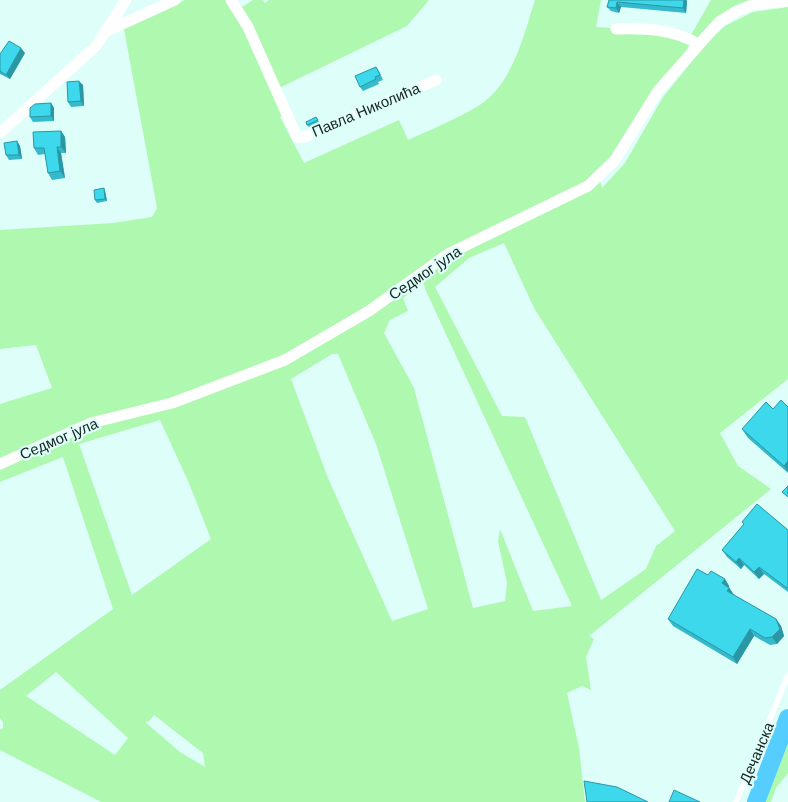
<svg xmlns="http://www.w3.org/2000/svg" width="788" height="802" font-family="'DM Sans',sans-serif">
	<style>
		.green { fill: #aef8b0; fill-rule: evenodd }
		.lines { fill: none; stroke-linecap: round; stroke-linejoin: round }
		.river { stroke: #56cdff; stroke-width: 18 }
		.service { stroke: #fff; stroke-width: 5.5 }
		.minor { stroke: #fff; stroke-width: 11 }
		.wall { fill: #34bacb }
		.shaded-wall { fill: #2b97a5 }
		.building { fill: #3dd8ec; stroke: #2b97a5 }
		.labels { text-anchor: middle; stroke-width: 4.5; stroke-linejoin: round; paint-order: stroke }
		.street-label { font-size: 15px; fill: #182423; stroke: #defef9 }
	</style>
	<rect width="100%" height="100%" fill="#defef9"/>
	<g class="green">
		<path d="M185,0H228L236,11L253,0H263L265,3L269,0H429L407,26L277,89L288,113L280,117L304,163L399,120L408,140C428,131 466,115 484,102C514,79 524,34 535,0H601L596,27L645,30L691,43L613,158L598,172L602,188L625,163L663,97L708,42L725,26L753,12L788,7V379L720,433L738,466L771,489L589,636L594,639L586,657L591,690L582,686L567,693L579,748L585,802H101L0,750V729L3,728V722L0,718V690L113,609L63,457L0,482V404L52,388L36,345L0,349V230L113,223L152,217L157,208L124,29ZM504,243L534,308L675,531L656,546L646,569L601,600L525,417L502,416L435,287L469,258ZM423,282L426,291L572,606L533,611L500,529L498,541L507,583L505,601L473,608L414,388L384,333L390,320L408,311L403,298ZM332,354H338L376,444L428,609L392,621L328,478L291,379ZM160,420L189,483L211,539L132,595L79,444ZM56,672L128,738L115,755L26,696ZM154,715L203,753L205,767L180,752L145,722L149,721Z"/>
		<path d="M711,0H755C731,2 713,22 697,38L691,35Z"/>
		<polygon points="788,734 788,773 776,788 771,802 762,802"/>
	</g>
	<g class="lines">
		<polyline class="river" points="756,802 788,718"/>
		<polyline class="service" points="736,802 788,675"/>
		<g class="minor">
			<polyline points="231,0 248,27 297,137 305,137 436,80"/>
			<path d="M616,29C644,28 674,29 698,44"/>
			<polyline points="107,31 175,0"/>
			<polyline points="0,133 96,46 126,0"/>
			<polyline points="0,464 91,423 172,403 285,360 369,311 448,254 588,186 615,160 658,91 719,22 737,11 752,5 788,1"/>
		</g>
	</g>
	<g class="wall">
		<polygon points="609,0 686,0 687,1 686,13 621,7 619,13 611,11 607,7"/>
		<polygon points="25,53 10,79 0,74 0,54"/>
		<polygon points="376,67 379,71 383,80 378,82 379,84 363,91 360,87"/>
		<polygon points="83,85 84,106 71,107 68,102"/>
		<polygon points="51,103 54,108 54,121 33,122 30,117"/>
		<polygon points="318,119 319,123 309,127 307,125"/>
		<polygon points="61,131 65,137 66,153 61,153 65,178 52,180 48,173 45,154 38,155 34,148"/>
		<polygon points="17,141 20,146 22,159 9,160 6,155"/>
		<polygon points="105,191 107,201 97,203 95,200"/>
		<polygon points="788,407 788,473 748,438 742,429 773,409"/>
		<polygon points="742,522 788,530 788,592 764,574 759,579 744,565 741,569 727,557 722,550 744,524"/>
		<polygon points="708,575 725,579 729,586 729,587 734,595 776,619 781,626 784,636 777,644 770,645 754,636 737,664 673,626 668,619"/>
	</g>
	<g class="shaded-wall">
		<polygon points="684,0 686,0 687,1 686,13 683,8"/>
		<polygon points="617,2 621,7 619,13 616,8"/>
		<polygon points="21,48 25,53 10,79 6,75"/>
		<polygon points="79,81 83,85 84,106 81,101"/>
		<polygon points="51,103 54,108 54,121 51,116"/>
		<polygon points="61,131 65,137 66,153 61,147"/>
		<polygon points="17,141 20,146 22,159 19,155"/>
		<polygon points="57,147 61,153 65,178 60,171"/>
		<polygon points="104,188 105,191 107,201 105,199"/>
		<polygon points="788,461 788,472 784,466"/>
		<polygon points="739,558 744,565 741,569 736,562"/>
		<polygon points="759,567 764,574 759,579 754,572"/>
		<polygon points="725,579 729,586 727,590 722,583"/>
		<polygon points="729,588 734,595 732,598 727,591"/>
		<polygon points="776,619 781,626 784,636 777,644 772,637"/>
		<polygon points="750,629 754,636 737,664 733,657"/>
	</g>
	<g class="building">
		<polygon points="609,0 684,0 683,8 617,2 616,8 607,7"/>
		<polygon points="9,41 21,48 6,75 0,71 0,54"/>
		<polygon points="376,67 380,75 375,77 376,79 360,87 355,76"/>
		<polygon points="79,81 81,101 68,102 67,82"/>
		<polygon points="51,103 51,116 30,117 30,108 35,104"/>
		<polygon points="316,117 318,120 307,125 306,122"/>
		<polygon points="61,131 61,147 57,147 60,171 48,173 44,148 34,148 33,132"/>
		<polygon points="17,141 19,155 6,155 4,143"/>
		<polygon points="104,188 105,199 95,200 94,190"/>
		<polygon points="781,400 788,407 788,461 784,466 742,429 766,402 773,409"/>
		<polygon points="788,486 788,497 782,492"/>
		<polygon points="757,504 788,530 788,587 787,588 759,567 754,572 739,558 736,562 722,550 744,524 742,522"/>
		<polygon points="697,569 708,575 711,571 725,579 722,583 729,588 727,591 776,619 780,629 772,637 765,638 750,629 733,657 668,619"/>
		<polygon points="584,781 617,787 648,802 587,802"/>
		<polygon points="674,790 700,802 669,802"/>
	</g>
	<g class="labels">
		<g class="street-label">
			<text transform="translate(366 110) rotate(-23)" y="5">Павла Николића</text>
			<text transform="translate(425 273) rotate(-34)" y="5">Седмог јула</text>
			<text transform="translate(59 439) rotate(-23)" y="5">Седмог јула</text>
			<text transform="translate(757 753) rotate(-67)" y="5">Дечанска</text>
		</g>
	</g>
</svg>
